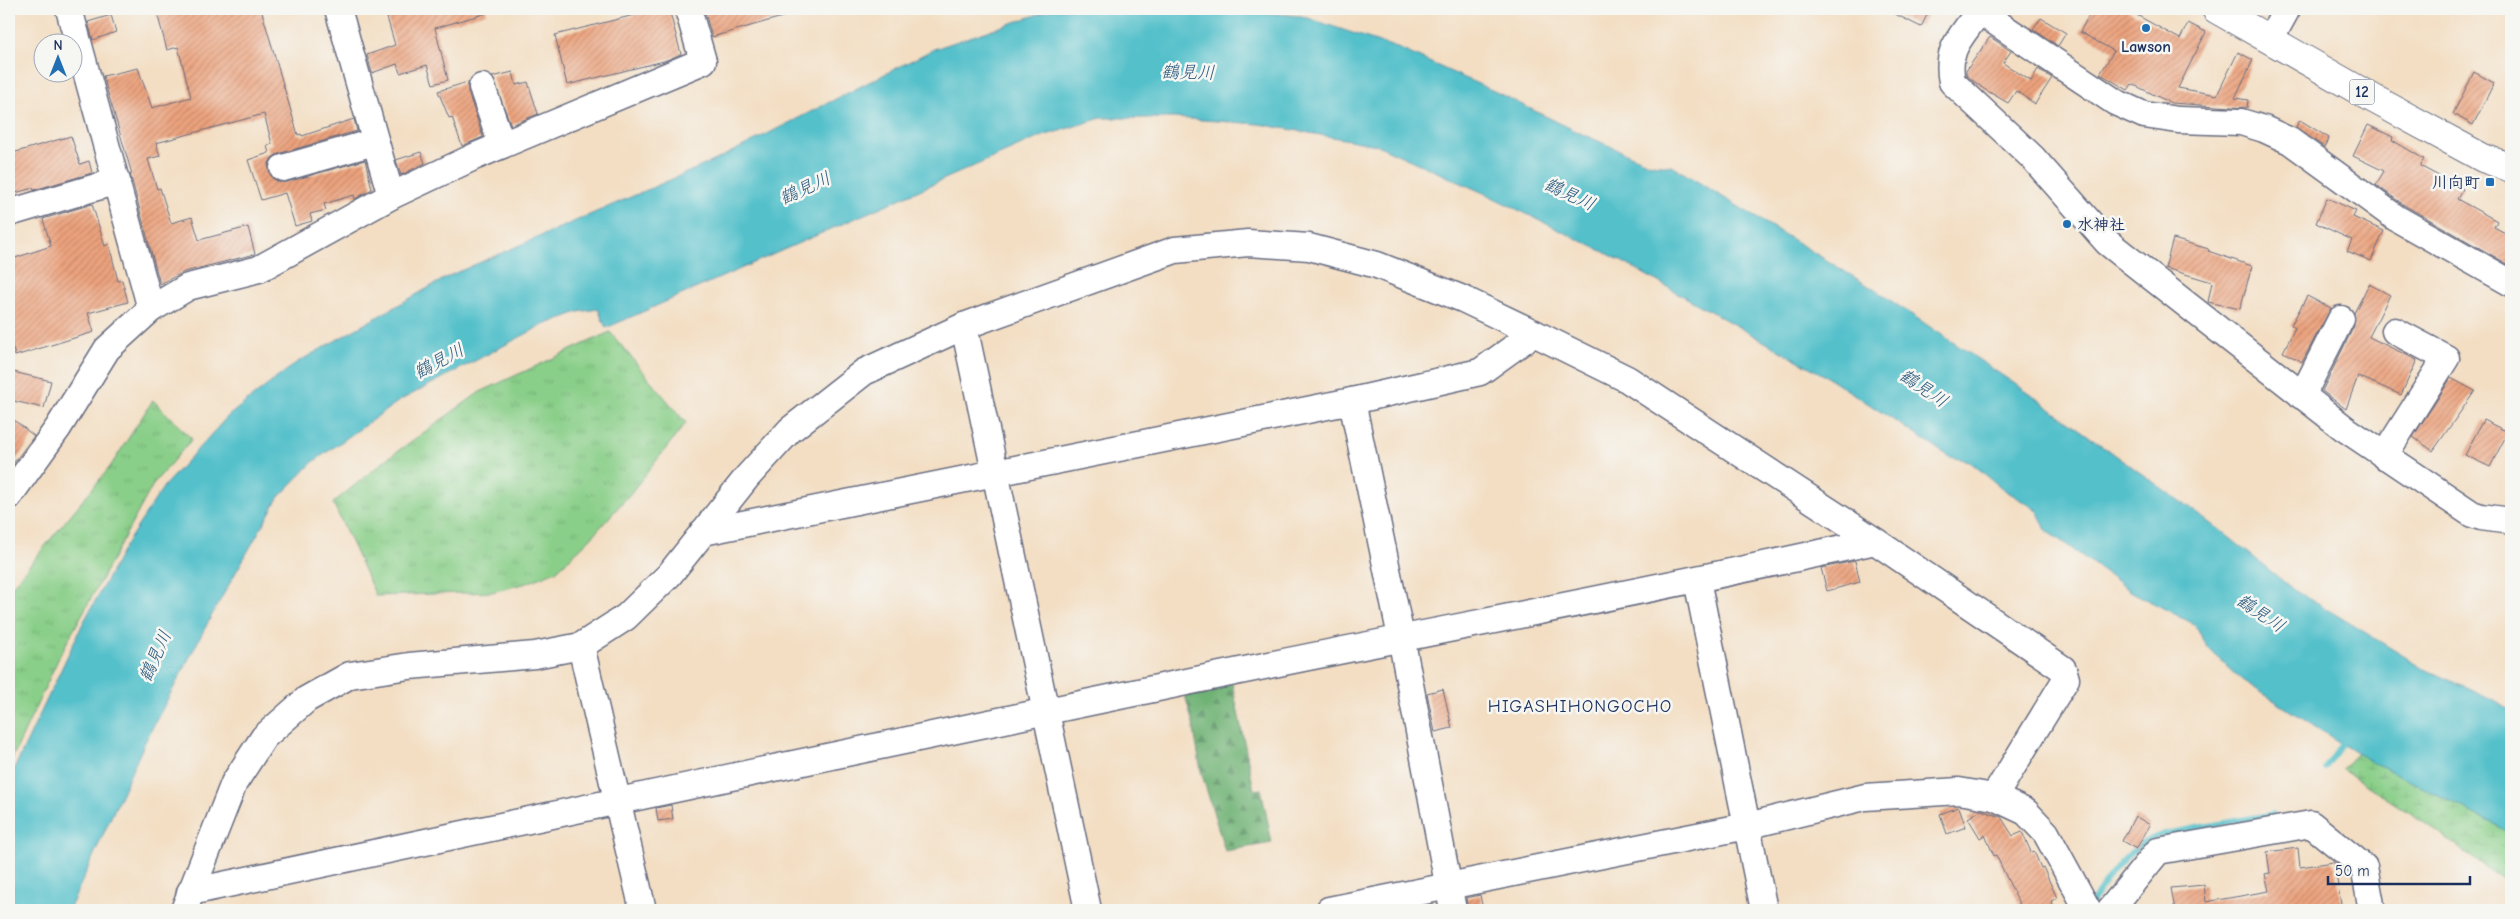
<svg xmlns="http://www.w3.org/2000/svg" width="2520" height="919" font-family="'Comic Neue','Klee One',sans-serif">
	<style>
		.grass { fill: url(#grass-tufts); stroke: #527f74 }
		.forest { fill: url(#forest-firs); stroke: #45706a }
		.wetland { fill: url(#wetland-marsh); stroke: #527f74 }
		.water { fill: #53c0ca; stroke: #377894 }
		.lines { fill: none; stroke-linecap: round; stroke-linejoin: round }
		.stream { stroke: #53c0ca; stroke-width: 5.5 }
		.building { fill: url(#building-hatch) }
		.minor-casing { stroke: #676c81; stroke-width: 29 }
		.major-casing { stroke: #676c81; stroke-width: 30 }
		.minor { stroke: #fff; stroke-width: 26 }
		.major { stroke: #fff; stroke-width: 28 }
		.poi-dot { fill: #1f6fb2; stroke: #f6f6f2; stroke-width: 2 }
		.labels { text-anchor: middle; stroke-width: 5; stroke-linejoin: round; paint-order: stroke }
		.shield { fill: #f6f6f2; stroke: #5d6b8a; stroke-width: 1 }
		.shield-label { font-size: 15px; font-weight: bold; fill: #1b2f5e }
		.poi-label { font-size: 16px; font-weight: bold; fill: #1b2f5e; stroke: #f6f6f2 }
		.water-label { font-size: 18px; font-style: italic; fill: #2c5a7e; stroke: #f6f6f2 }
		.neighbourhood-label { font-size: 18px; letter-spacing: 1px; fill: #1b2f5e; stroke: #f6f6f2 }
	</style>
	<defs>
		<pattern id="grass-tufts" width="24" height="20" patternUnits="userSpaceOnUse" patternTransform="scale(1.25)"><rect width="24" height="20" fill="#8acf89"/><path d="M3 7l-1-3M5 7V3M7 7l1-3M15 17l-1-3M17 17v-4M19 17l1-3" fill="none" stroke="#76b279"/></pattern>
		<pattern id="forest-firs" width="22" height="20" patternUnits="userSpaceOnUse" patternTransform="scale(1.25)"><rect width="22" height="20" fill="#6fb275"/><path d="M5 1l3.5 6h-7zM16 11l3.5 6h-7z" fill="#5a9163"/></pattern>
		<pattern id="wetland-marsh" width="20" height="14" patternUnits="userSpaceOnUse" patternTransform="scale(1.25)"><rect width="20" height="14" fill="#8acf89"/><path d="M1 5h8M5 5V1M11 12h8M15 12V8" fill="none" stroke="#76b279"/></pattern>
		<pattern id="building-hatch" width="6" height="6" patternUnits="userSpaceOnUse" patternTransform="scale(1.25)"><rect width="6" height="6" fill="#eda37d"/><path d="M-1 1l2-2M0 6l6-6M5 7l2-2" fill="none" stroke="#bf856a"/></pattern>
	</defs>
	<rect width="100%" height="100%" fill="#f6f6f2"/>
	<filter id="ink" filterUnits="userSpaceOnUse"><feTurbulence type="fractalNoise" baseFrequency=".02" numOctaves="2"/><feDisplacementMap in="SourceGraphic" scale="10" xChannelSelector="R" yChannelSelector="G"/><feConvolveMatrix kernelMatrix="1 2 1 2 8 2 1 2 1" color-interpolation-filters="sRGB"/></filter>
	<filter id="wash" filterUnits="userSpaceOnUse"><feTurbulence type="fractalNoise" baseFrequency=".0096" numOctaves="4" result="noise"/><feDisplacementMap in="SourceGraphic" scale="20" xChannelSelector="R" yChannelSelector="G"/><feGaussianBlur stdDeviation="1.12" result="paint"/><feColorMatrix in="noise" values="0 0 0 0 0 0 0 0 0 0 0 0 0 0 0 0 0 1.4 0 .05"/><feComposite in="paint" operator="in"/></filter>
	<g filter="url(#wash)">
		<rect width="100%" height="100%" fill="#f3dec3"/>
		<g class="grass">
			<polygon points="610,332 686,423 630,494 589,540 556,571 527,583 492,592 376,596 333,503 388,458 480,392"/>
			<polygon points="153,400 192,439 154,483 61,653 9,765 9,590 110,467"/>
		</g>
		<polygon class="forest" points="1232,683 1254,790 1261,789 1272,843 1225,851 1201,771 1193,724 1185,695"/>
		<polygon class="wetland" points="2357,753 2511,833 2511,886 2426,824 2342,769"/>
		<polygon class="water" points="1054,9 1219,9 1302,16 1400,49 1496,92 1580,133 1651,164 1672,166 1872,288 2030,394 2219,529 2289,586 2425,669 2511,709 2511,833 2356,753 2242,680 2209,649 2194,624 2132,592 2046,530 2037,510 2003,489 1969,461 1950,457 1829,378 1614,257 1488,195 1377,145 1259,124 1175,118 1101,118 1040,137 606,328 598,309 578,312 541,326 399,401 313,462 278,498 214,611 145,742 69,910 9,910 9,780 82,625 125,546 164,486 228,416 296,363 451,275 716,160 934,49"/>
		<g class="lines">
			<g class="stream">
				<polyline points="2325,768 2342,744"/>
				<path d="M2092,902C2111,873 2129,845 2163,834L2273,814"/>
			</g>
		</g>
		<g id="blocks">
			<g class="building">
				<polygon points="156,9 261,9 298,135 301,134 302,136 354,119 357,131 278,154 272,158 268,165 272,178 279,182 287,182 365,160 372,189 355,199 354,195 324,204 326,210 310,214 312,221 295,226 285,193 261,200 248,160 269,153 267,146 272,144 264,114 156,143 160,156 148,159 157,189 160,188 171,223 192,217 199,240 248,227 255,254 184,272 160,284 132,181 130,174 132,174 103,76 138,68 152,108 191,97 178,47 167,50"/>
				<polygon points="405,9 486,9 487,13 435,28 448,80 433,84 427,65 400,73 397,64 372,73 367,55 395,45 386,14"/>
				<polygon points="658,9 669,9 681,54 664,61 567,85 555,35"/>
				<polygon points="704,9 795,9 796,13 712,37"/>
				<polygon points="1885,9 1930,9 1921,27"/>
				<polygon points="2092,9 2126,9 2180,39 2188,23 2206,32 2178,88 2217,95 2238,52 2253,60 2235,98 2248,100 2247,108 2171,103 2132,84 2128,90 2104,76 2100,74 2114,51 2080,32"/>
				<polygon points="111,15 116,32 93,40 88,22"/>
				<polygon points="2041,18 2066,33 2058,46 2033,29"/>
				<polygon points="1990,37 2011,51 2003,63 2031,81 2038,69 2052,78 2035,104 2016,91 2008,103 1984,89 1966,75 1966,71"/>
				<polygon points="513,72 516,85 528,82 538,114 511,125 492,77"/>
				<polygon points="2474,72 2494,83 2473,125 2453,114"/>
				<polygon points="468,82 468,92 483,137 462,146 452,117 449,118 438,91"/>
				<polygon points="2300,120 2329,138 2324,147 2296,127"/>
				<polygon points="2368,125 2393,137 2392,140 2424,159 2420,166 2463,189 2457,199 2497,221 2494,227 2511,236 2511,266 2404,205 2376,185 2384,171 2353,156"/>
				<polygon points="71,136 80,164 89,161 92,173 34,190 33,188 12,194 9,182 9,154"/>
				<polygon points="421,152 425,163 401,175 396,160"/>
				<polygon points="2327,198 2356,211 2353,217 2384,231 2371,261 2347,251 2352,240 2316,223"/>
				<polygon points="92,204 105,246 109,244 118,281 122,280 128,302 88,313 94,332 15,356 9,335 9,260 51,246 43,219"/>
				<polygon points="2173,239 2209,249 2208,251 2252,266 2240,309 2208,302 2212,282 2165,268"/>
				<polygon points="2369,284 2390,295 2369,337 2417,360 2401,395 2358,376 2346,409 2322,391 2354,326 2354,313"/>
				<polygon points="2307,296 2331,308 2302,362 2283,352 2295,328 2291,325"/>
				<polygon points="9,371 51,381 44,408 9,400"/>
				<polygon points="2451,378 2475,391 2433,451 2413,437"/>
				<polygon points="9,416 34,436 9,469"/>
				<polygon points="2483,420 2508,432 2490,467 2465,455"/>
				<polygon points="1855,561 1860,582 1827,591 1821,568"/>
				<polygon points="1443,689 1452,728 1435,732 1427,693"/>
				<polygon points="671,805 673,819 658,821 656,808"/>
				<polygon points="1959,807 1966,827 1947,834 1940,814"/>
				<polygon points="1981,810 2001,817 2013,836 2022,832 2031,852 2034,851 2041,868 2043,867 2057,898 2051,901 2055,910 2022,910 1996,855 1994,856 1985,835 1980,838 1968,818"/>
				<polygon points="2135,816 2150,825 2136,849 2122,841"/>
				<polygon points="2298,848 2300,867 2334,862 2342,910 2175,910 2171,888 2204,885 2206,902 2269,891 2265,874 2270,873 2267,852"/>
				<polygon points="1480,895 1483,910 1468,910 1466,898"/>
			</g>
		</g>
	</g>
	<g filter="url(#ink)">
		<use href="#blocks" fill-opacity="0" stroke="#676c81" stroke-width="1"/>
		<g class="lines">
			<g class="minor-casing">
				<g id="minor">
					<polyline points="69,9 151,309"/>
					<polyline points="338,9 391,196"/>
					<path d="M1980,9C1963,37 1945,46 1952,82L2033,158L2107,242L2344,428L2472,514L2481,517L2511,521"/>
					<polyline points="1979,11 2115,102 2144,115 2178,120 2241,122 2264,129 2290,141 2396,218 2511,283"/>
					<polyline points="2271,38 2287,9"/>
					<polyline points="482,87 502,145"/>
					<polyline points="283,168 374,142"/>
					<polyline points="9,213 117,181"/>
					<polyline points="964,326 1088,910"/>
					<polyline points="2302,396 2341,319"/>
					<polyline points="1352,401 1401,637 1453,910"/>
					<polyline points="2384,456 2446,358 2395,331"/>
					<polyline points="9,496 58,428 107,349 151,309 188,287 259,269 391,196 476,156 703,61 688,9"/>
					<polyline points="703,532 1352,401 1480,372 1534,333"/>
					<polyline points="1697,580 1764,910"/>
					<polyline points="581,646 643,910"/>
					<path d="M190,892C518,823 844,752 1172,685C1406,636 1642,593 1875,541"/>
					<polyline points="184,910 234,783 264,737 307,699 350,675 409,666 535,655 581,646 626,617 669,575 748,476 790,430 864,372 964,326 1175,250 1248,243 1309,247 1377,265 1463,299 1534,333 1627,379 1875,541 2063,669 2066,679 1994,797"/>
					<polyline points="1329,910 1747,826 1865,797 1959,791 1994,797 2026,812 2046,833 2088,910"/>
					<polyline points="2110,910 2158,851 2311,824 2364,867 2372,910"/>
				</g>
			</g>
			<g class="major-casing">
				<polyline id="major" points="2216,9 2374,99 2483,158 2511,168"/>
			</g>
			<use href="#minor" class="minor"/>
			<use href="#major" class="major"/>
		</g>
	</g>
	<g class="poi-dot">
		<circle cx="2146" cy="28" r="5"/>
		<rect x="2485" y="177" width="10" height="10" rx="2.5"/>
		<circle cx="2067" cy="224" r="5"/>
	</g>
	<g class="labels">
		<rect class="shield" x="2349.5" y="79.5" width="25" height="25" rx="4"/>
		<g class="shield-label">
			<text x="2362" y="97">12</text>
		</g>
		<g class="poi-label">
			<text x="2146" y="52">Lawson</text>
			<text x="2480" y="188" text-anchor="end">川向町</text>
			<text x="2077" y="230" text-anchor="start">水神社</text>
		</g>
		<g class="water-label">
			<text transform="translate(1188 72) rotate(1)" y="6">鶴見川</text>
			<text transform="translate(805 188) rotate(-25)" y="6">鶴見川</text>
			<text transform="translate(1570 194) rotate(25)" y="6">鶴見川</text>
			<text transform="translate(439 361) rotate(-28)" y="6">鶴見川</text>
			<text transform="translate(1924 388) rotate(34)" y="6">鶴見川</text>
			<text transform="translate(2261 613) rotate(34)" y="6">鶴見川</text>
			<text transform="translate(155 656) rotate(-66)" y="6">鶴見川</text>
		</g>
		<g class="neighbourhood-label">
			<text x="1580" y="712">HIGASHIHONGOCHO</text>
		</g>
	</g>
	<rect width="2520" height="919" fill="none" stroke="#f6f6f2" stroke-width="30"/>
	<g transform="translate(58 58)"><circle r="24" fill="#f6f6f2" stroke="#9ea6b7"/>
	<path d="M0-4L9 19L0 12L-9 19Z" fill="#1f6fb2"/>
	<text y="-8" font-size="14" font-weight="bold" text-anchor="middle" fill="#1b2f5e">N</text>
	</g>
	<path d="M2328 876v8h142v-8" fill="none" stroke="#1b2f5e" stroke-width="2.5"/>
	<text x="2335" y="876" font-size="15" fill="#1b2f5e" stroke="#f6f6f2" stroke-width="4" paint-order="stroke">50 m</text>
</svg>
